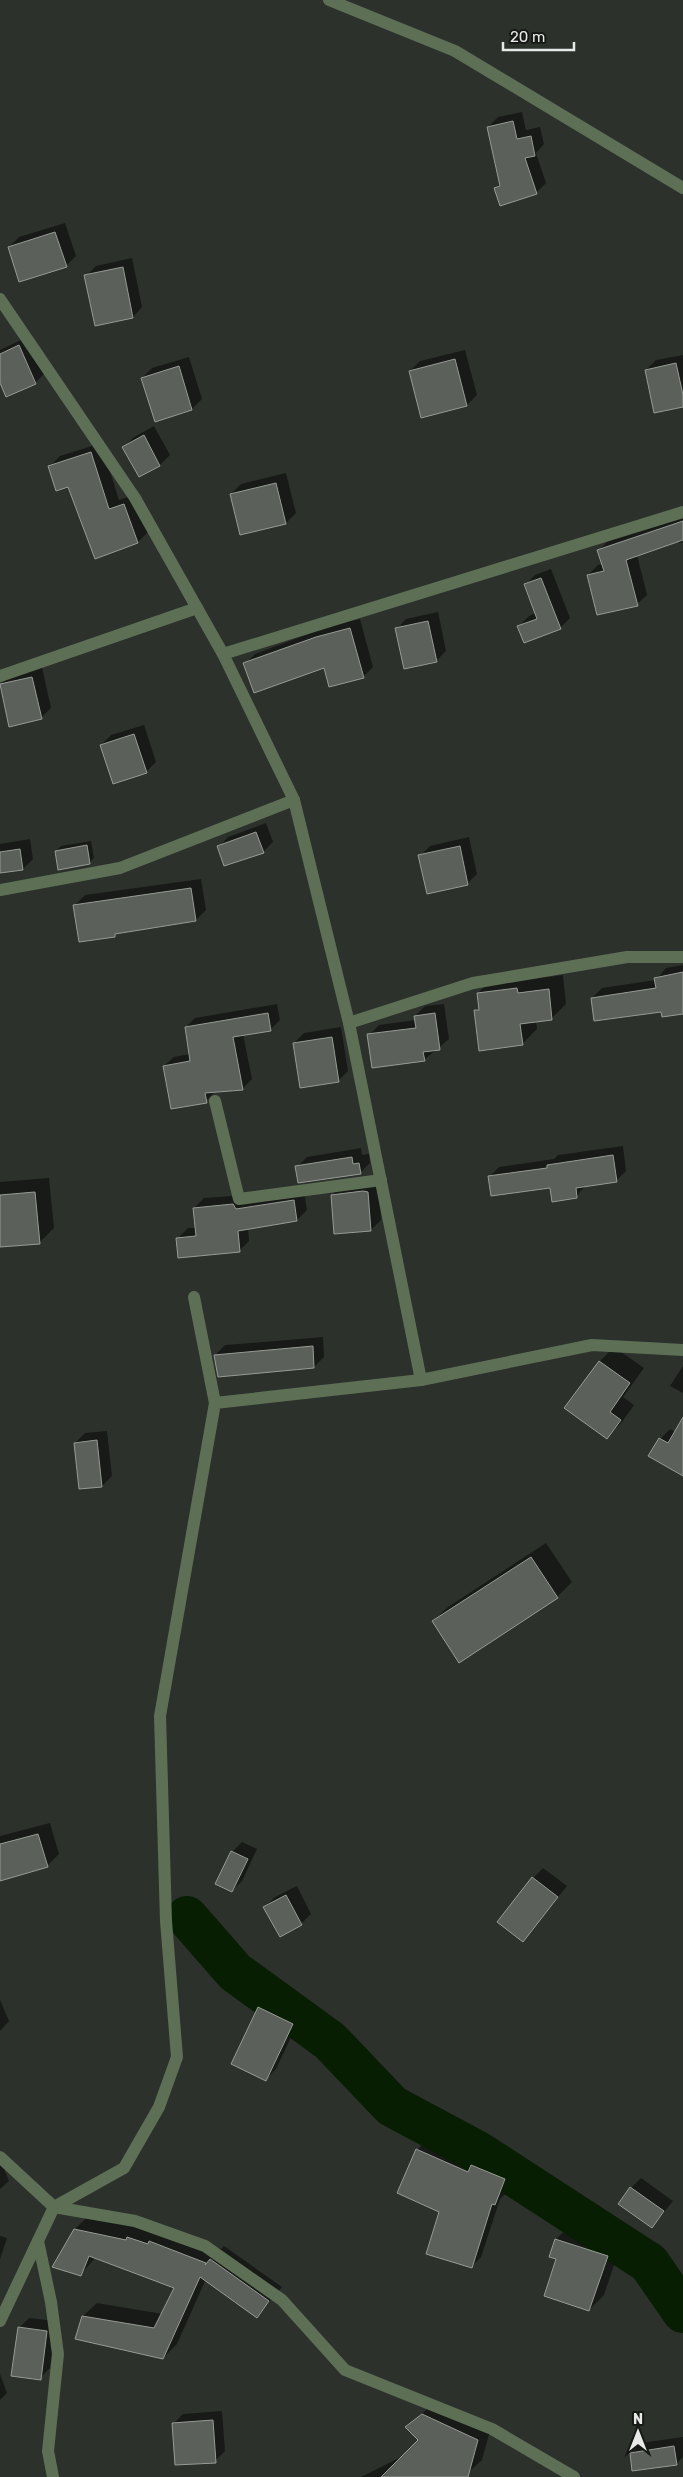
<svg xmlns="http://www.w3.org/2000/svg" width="683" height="2477" font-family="Rubik,sans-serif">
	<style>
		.shadow { fill: #0007 }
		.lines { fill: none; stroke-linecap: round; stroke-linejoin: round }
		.river { stroke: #081e02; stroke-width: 42 }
		.building { fill: #5c605b; stroke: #979b95 }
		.minor { stroke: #5d7056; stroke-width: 12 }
	</style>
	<rect width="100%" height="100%" fill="#2d312c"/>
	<g class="shadow">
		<polygon points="522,112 526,130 540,127 544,144 536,153 546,183 536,193 496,188 500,183 488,127 498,117"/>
		<polygon points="65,223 76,256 66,266 9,247 19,237"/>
		<polygon points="132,258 142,307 133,317 86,276 96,266"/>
		<polygon points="29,336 45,373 35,383 0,380 0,350"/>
		<polygon points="465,350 477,395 467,405 422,416 410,371 420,361"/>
		<polygon points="683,355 683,405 646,370 656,360"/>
		<polygon points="189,357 202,399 192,409 156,421 142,378 152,368"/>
		<polygon points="154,426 170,455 160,465 139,475 124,447 134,437"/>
		<polygon points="101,443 119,500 134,495 148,532 138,542 69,486 50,466 60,456"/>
		<polygon points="286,473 296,513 286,523 231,494 241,484"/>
		<polygon points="683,514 683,542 679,543 679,541 637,555 647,595 637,604 588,575 598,565 603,564 598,551 608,541"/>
		<polygon points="551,569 570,618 560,628 519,626 529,616 536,613 525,585 535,575"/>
		<polygon points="438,612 446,651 436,661 397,629 406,619"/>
		<polygon points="360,619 373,667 363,677 325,667 245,664 255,654 327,627"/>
		<polygon points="42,667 51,708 41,718 10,725 0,685 10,675"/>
		<polygon points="144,725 156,762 146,772 101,745 111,735"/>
		<polygon points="266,823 273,842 263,852 219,847 228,837"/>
		<polygon points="469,837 477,874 467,884 420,856 430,846"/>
		<polygon points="30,839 33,859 23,869 0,872 0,844"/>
		<polygon points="91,841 94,858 90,862 56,851 61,846"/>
		<polygon points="201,879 206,910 196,920 118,932 115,935 75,905 85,895"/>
		<polygon points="683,965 683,1012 592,998 602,988 656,980 666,968"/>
		<polygon points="563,975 566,1004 552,1018 536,1021 537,1029 522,1044 476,1011 480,1007 478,993 493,978 532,979"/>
		<polygon points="277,1004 280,1020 270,1030 243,1034 252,1079 243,1088 215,1091 206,1101 164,1066 174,1057 190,1054 186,1027 195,1018"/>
		<polygon points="444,1004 449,1039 424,1060 369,1035 379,1025 416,1020 415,1016 425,1006"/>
		<polygon points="341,1027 348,1071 338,1081 294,1043 304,1033"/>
		<polygon points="623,1146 626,1171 616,1181 586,1185 576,1197 551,1187 489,1177 499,1167 554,1159 558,1155"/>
		<polygon points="361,1148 362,1155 369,1154 370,1163 360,1173 297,1167 307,1157"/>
		<polygon points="49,1178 54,1228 39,1243 0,1246 0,1182"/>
		<polygon points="378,1182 381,1220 371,1230 332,1195 342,1185"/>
		<polygon points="304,1191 307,1210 297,1220 248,1228 249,1241 239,1251 178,1238 188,1228 196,1228 194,1208 204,1198"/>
		<polygon points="323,1337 324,1357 314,1367 215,1355 225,1345"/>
		<polygon points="614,1347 644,1368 623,1397 634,1405 622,1422 607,1437 566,1408 600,1361"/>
		<polygon points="683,1366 683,1393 670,1386"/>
		<polygon points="683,1419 683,1475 660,1439 670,1429 676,1432"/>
		<polygon points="107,1431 112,1476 102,1486 75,1443 85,1433"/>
		<polygon points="546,1543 572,1582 557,1597 459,1661 433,1621 448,1607"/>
		<polygon points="50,1823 59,1854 47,1866 0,1876 0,1836"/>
		<polygon points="242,1842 257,1849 242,1881 232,1891 232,1852"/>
		<polygon points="543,1868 567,1886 523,1940 533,1878"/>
		<polygon points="297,1886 311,1914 301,1924 265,1907 275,1897"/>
		<polygon points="269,1998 302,2014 276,2069 266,2079 259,2008"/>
		<polygon points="0,2000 9,2021 0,2031"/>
		<polygon points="427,2140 476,2161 482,2156 514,2169 505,2194 500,2199 481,2257 471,2267 441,2212 417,2150"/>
		<polygon points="0,2159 9,2181 0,2189"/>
		<polygon points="641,2178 673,2201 652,2227 631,2188"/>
		<polygon points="89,2215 164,2228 221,2249 224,2246 282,2287 257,2316 206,2279 177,2344 163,2358 83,2316 97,2303 163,2314 176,2288 96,2257 80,2275 75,2229"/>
		<polygon points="571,2225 622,2241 604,2295 589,2310 558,2258 551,2256 556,2239"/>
		<polygon points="0,2236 7,2238 0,2259"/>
		<polygon points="29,2318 56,2321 50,2368 40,2378 19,2328"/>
		<polygon points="0,2374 7,2393 0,2400"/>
		<polygon points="436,2401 491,2427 482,2460 463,2477 361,2477 405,2455 420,2440 407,2427"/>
		<polygon points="222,2411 225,2451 215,2461 173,2424 183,2414"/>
		<polygon points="683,2437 683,2457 676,2464 631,2453 641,2443"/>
	</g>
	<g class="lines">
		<polyline class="river" points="187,1917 235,1972 330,2041 392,2106 478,2152 649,2263 683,2312"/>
	</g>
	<g class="building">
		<polygon points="513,121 517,139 531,136 535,156 525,158 537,194 500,206 494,188 500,186 487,127"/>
		<polygon points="55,232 67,267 19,282 8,247"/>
		<polygon points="123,267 133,318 95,326 84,275"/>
		<polygon points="19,345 36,384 6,397 0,383 0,354"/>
		<polygon points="455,359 467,406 421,418 409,371"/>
		<polygon points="676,363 683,395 683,407 654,413 645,370"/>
		<polygon points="179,366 192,410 155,422 141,378"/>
		<polygon points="144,435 160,466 139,477 122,447"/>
		<polygon points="91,452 109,509 124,504 138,543 95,559 68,487 56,491 48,466"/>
		<polygon points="276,483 286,524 240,535 230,494"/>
		<polygon points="683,521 683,540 626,560 638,606 597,615 587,575 604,571 597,550"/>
		<polygon points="541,578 561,629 524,643 517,626 537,619 524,584"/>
		<polygon points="428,621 437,662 404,669 395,628"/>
		<polygon points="350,628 364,678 329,687 324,668 254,693 243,663 316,637"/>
		<polygon points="32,677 42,719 9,727 0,684"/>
		<polygon points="134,734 147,773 113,784 100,745"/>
		<polygon points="256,832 264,853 224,866 217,846"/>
		<polygon points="87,845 90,864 58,870 55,851"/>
		<polygon points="460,846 468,885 427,894 418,855"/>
		<polygon points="20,849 23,870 0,873 0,852"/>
		<polygon points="191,888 196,921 115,934 115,937 79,942 73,905"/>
		<polygon points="683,972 683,1014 662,1017 661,1012 594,1021 591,998 656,988 654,978"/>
		<polygon points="517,988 518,993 549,989 552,1020 520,1024 523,1045 479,1051 474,1010 479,1010 477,993"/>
		<polygon points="268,1013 271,1031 233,1037 243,1090 205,1093 207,1103 171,1109 163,1066 190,1061 185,1027"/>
		<polygon points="435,1013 440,1050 423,1052 425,1061 372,1068 367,1034 416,1028 414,1016"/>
		<polygon points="332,1037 339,1082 300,1088 293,1043"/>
		<polygon points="613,1155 617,1182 576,1188 577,1198 552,1202 550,1188 491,1196 488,1176 547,1168 547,1165"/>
		<polygon points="352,1157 353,1164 359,1163 361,1174 298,1183 295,1166"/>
		<polygon points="363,1191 368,1192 371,1231 334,1234 331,1195"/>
		<polygon points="35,1192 40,1244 0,1247 0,1195"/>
		<polygon points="294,1200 297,1221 238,1231 240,1252 178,1258 176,1238 196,1236 193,1208 233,1204 236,1209"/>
		<polygon points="313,1346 314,1368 218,1377 214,1355"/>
		<polygon points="599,1361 630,1383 610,1412 621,1420 607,1439 564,1408"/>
		<polygon points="683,1417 683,1476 648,1456 659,1438 668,1443"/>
		<polygon points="97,1440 102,1487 79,1489 74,1443"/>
		<polygon points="531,1557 558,1598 459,1663 432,1621"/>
		<polygon points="38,1834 48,1867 0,1881 0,1844"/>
		<polygon points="231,1851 248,1859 232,1892 215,1884"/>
		<polygon points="532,1877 558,1897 523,1942 497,1922"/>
		<polygon points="286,1895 302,1925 280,1937 263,1907"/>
		<polygon points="258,2007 293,2024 266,2081 231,2064"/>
		<polygon points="416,2149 468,2172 471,2165 505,2179 495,2205 492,2204 472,2268 426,2254 439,2212 397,2193"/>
		<polygon points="630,2187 664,2211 652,2228 618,2204"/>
		<polygon points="74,2229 126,2240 127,2237 148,2244 149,2241 206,2263 205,2265 210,2259 269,2301 257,2318 200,2277 163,2359 75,2339 82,2316 154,2328 174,2288 89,2256 81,2276 52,2267"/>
		<polygon points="555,2239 608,2256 589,2311 544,2296 556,2259 549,2257"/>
		<polygon points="18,2327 47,2331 41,2380 11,2376"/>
		<polygon points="422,2414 478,2440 468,2477 381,2477 418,2440 405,2427"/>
		<polygon points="213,2420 216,2463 175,2465 172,2423"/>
		<polygon points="674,2446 677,2465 632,2471 630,2453"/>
	</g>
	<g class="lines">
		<g class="minor">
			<polyline points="329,0 455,51 683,188"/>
			<polyline points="0,299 135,498 223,654 294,800 349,1023 421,1380 592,1345 683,1350"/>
			<polyline points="223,654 683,512"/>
			<polyline points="0,676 197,608"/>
			<polyline points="0,890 120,868 294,800"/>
			<polyline points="349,1023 473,983 627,957 683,957"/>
			<polyline points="215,1101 239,1199 381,1180"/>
			<polyline points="194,1297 215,1403"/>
			<polyline points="0,2157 54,2207 135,2221 205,2246 282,2300 345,2370 492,2429 574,2477"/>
			<polyline points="38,2241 51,2302 58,2354 48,2451 53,2477"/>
			<polyline points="0,2321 54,2207 124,2168 159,2107 177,2057 166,1921 160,1716 215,1403 421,1380"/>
		</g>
	</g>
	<g transform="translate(638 2432)" stroke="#161816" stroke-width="4" paint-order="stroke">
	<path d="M0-4L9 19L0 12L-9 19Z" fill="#e7e9e6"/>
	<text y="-8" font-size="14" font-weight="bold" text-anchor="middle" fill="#e7e9e6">N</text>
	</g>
	<path d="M503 42v8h71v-8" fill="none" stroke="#e7e9e6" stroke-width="2.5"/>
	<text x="510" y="42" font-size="15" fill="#e7e9e6" stroke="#161816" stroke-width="4" paint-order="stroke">20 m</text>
</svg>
